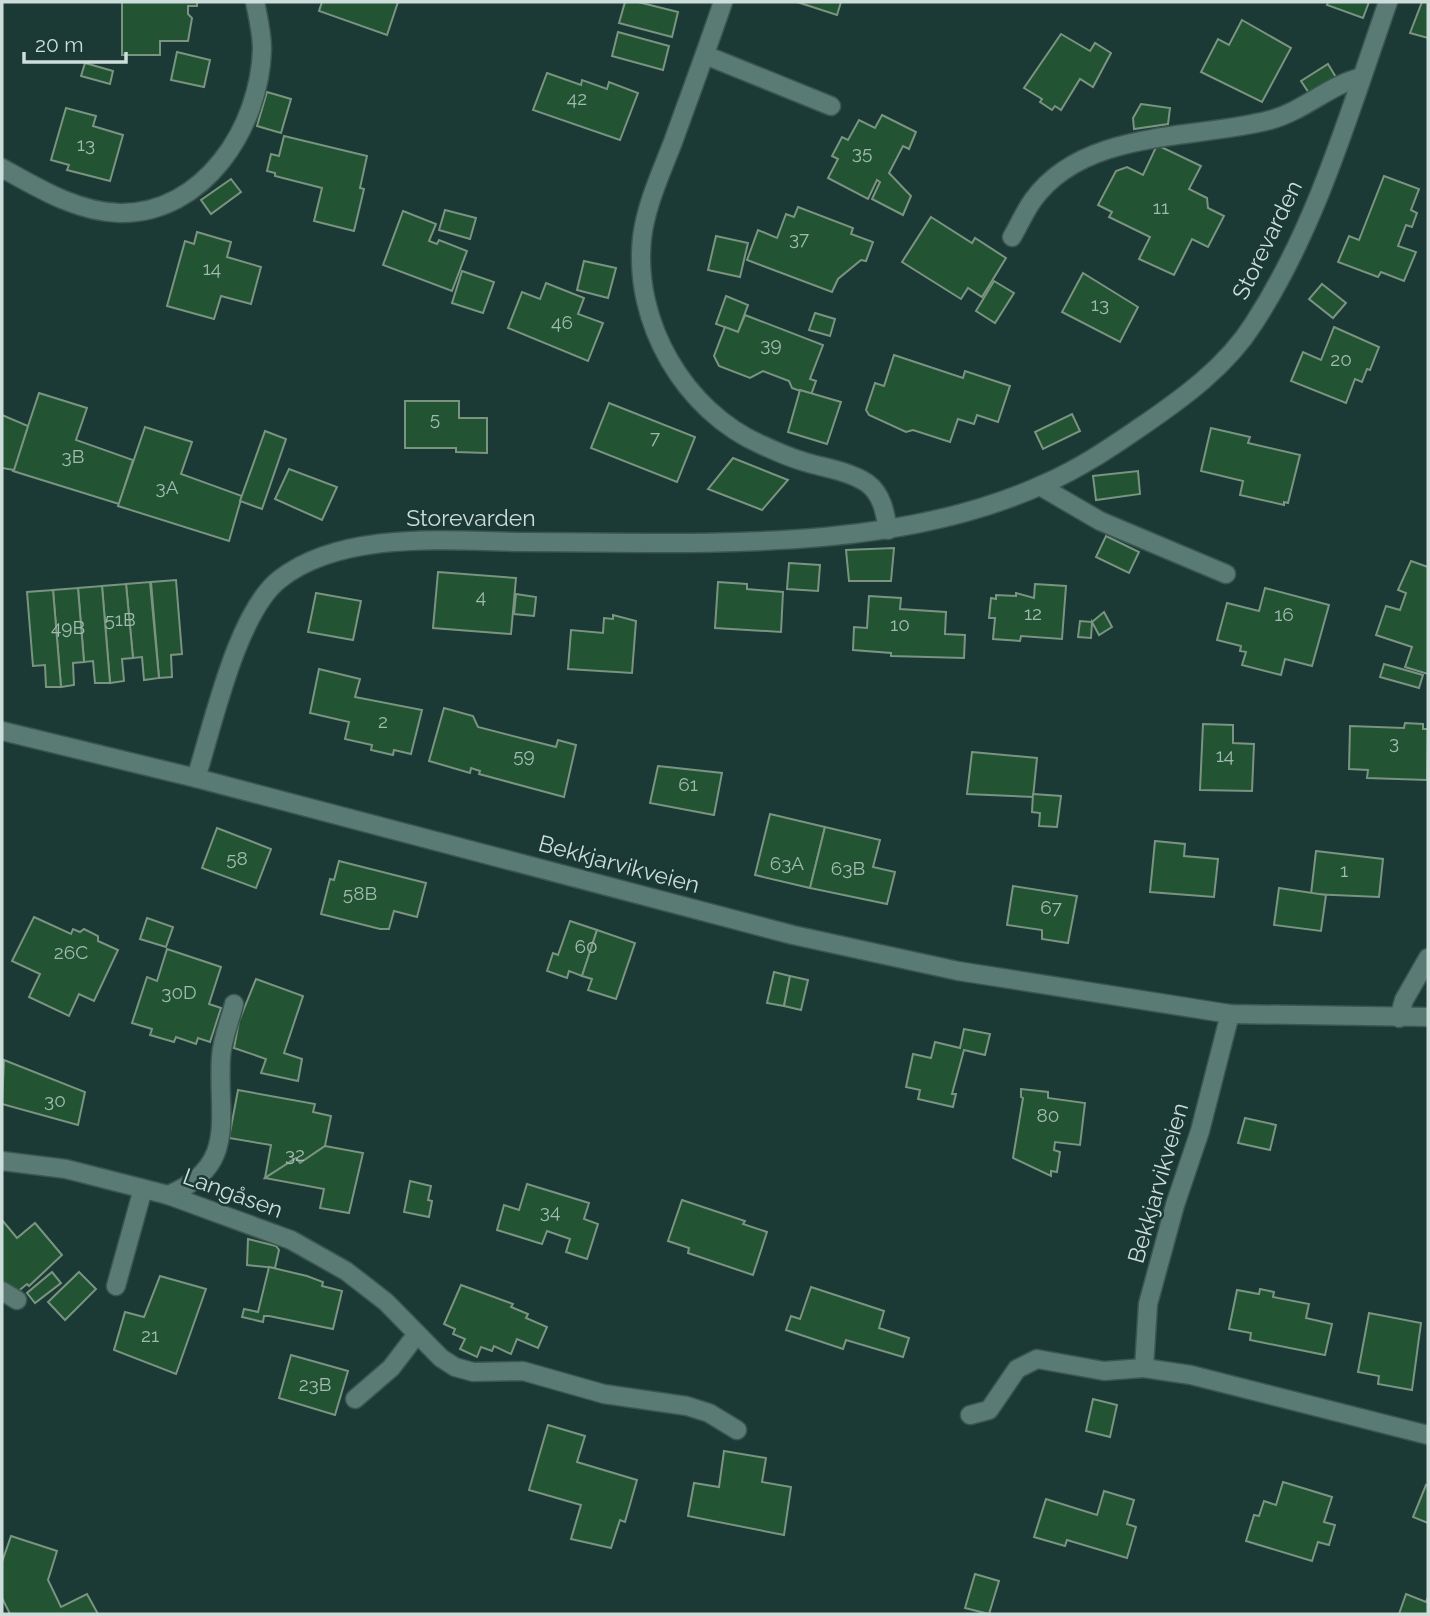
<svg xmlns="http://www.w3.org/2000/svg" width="1430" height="1616" font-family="Raleway,sans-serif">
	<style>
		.building { fill: #225434; stroke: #7b9381; stroke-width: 2 }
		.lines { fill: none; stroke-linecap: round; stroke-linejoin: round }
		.lane-casing { stroke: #3b5551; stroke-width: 21 }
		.street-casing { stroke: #3b5551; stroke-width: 21 }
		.secondary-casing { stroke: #3b5551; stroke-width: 21 }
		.lane { stroke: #5a7a74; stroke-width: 18 }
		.street { stroke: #5a7a74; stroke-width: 18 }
		.secondary { stroke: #5a7a74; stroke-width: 18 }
		.labels { text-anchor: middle; stroke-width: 5; stroke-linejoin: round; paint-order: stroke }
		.number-label { font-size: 19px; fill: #a2bbb0 }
		.street-label { font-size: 23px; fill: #cdddda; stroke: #1b3935 }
	</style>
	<rect width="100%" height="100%" fill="#1b3935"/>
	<g class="building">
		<polygon points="122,2 197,2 197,6 188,6 188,14 192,18 188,41 160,41 160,55 122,55"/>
		<polygon points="322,2 398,2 387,35 319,11"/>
		<polygon points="625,2 638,2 678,12 672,37 619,23"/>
		<polygon points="797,2 841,2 837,15"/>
		<polygon points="1328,2 1369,2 1363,18 1327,5"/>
		<polygon points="1422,2 1428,2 1428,38 1410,33"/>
		<polygon points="1242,20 1291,48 1262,102 1201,72 1218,39 1229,45"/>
		<polygon points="618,32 669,46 663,70 612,56"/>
		<polygon points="1061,34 1090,51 1095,43 1111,53 1093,87 1080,79 1061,110 1055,106 1052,110 1040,102 1042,99 1024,88"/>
		<polygon points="177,52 210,60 204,87 171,80"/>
		<polygon points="85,63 113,71 110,84 81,76"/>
		<polygon points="1328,64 1337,79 1311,96 1301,81"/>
		<polygon points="547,73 581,85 582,80 607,89 609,82 638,93 620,140 533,110"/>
		<polygon points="267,92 291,99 281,133 257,126"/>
		<polygon points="1141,104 1170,108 1168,124 1134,129 1133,118"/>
		<polygon points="66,108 96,116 93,126 123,135 110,181 67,170 69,165 51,160"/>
		<polygon points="882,115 916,132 909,149 903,146 889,173 911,196 903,215 872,199 880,182 877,180 868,199 828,178 838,159 832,156 842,137 848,140 859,120 875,128"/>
		<polygon points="284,136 367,156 360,188 364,189 354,231 314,221 322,188 275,176 275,173 267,171 271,154 279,156"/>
		<polygon points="1157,145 1201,166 1189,189 1207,198 1208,208 1224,216 1208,247 1192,239 1174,275 1139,259 1150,237 1109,217 1112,212 1098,205 1116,171 1127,167 1143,175"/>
		<polygon points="1384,176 1419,189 1411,210 1417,213 1412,227 1406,225 1398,246 1416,252 1404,281 1381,272 1378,277 1338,262 1349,236 1359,240"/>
		<polygon points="231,179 241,192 211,214 201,200"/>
		<polygon points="798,207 853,228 851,234 873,242 866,261 861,260 838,279 832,292 747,260 758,230 777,238 786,214 794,217"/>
		<polygon points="445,210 476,218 470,239 439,230"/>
		<polygon points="403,211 436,224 429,241 437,244 439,240 467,251 452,291 383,265"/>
		<polygon points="931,217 972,243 975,238 1006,258 982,297 968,288 961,299 902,262"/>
		<polygon points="197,232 231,242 227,257 261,267 251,304 221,296 214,319 167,306 185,241 194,244"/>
		<polygon points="716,236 748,243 740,277 708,270"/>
		<polygon points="584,261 616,268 608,298 577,290"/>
		<polygon points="462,271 494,282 483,313 452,303"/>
		<polygon points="1083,273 1138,307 1120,342 1062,312"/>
		<polygon points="994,281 1014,293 995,323 976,311"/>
		<polygon points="546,283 584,298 578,314 603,323 588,361 508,328 522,292 540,299"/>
		<polygon points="1322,284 1346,303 1333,318 1309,299"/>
		<polygon points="726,296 748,305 738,332 716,324"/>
		<polygon points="815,313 835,319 830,336 809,330"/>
		<polygon points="745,315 823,345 810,379 816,381 811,395 792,388 789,381 763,371 750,378 719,366 714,356 725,327 738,332"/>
		<polygon points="1334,327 1379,347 1370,370 1367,369 1362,382 1355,379 1346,403 1291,381 1303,352 1321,360"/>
		<polygon points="894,355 963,378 965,371 1010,386 998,422 977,415 974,424 958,419 950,442 913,430 906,432 869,415 866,410 875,383 884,386"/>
		<polygon points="800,390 841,402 827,444 788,432"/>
		<polygon points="39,393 87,408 76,440 133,460 119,504 13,471"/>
		<polygon points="405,401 459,401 459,418 487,418 487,453 456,452 456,448 405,448"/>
		<polygon points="609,403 695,437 677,482 591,448"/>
		<polygon points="1072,414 1080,431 1043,449 1035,432"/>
		<polygon points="2,415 28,426 14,470 2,468"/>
		<polygon points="145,427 192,442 181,474 242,496 229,541 118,506"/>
		<polygon points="1211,428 1250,437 1248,443 1300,455 1288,503 1284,502 1284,505 1240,495 1243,481 1201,471"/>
		<polygon points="265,431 286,439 262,509 240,501"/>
		<polygon points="733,458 788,480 762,510 708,489"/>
		<polygon points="289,469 337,487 322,520 275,499"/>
		<polygon points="1138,471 1140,494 1096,500 1093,476"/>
		<polygon points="1106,536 1139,552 1129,573 1096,557"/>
		<polygon points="894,548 891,581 849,581 846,550"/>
		<polygon points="1411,561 1428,567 1428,674 1405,667 1412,647 1376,635 1386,606 1400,610 1406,593 1398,590"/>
		<polygon points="789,563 820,565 818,591 787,589"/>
		<polygon points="438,572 516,578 511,634 433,628"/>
		<polygon points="176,580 182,654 171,655 172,677 159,678 151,582"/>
		<polygon points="150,582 159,678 144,680 142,657 133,658 126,584"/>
		<polygon points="718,582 747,584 747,589 783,592 781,632 715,628"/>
		<polygon points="126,584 133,658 122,659 124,681 110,683 102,586"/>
		<polygon points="1035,584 1066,586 1062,639 1021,636 1020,641 993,639 995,618 989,618 991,598 996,599 996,595 1016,596 1016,593 1034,598"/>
		<polygon points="102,586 110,683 95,683 93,661 84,662 78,588"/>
		<polygon points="78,588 84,662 73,663 74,685 61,687 53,590"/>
		<polygon points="1265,588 1329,605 1312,666 1285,659 1281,675 1242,665 1246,652 1240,651 1241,646 1217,640 1227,603 1259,611"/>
		<polygon points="53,590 61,687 46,687 45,665 33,666 27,592"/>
		<polygon points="316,593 361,601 353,640 308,632"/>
		<polygon points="516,594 536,597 534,616 514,614"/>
		<polygon points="869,596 901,598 900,609 946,612 945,634 965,635 964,658 891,656 891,653 853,650 854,627 867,628"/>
		<polygon points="1104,612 1112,627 1099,635 1092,622 1091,638 1078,637 1080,621 1092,622"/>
		<polygon points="613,615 636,621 632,673 568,669 571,630 603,633 604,618 613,619"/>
		<polygon points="1384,664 1423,675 1419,688 1380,677"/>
		<polygon points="319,669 360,679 355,697 422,710 411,754 394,750 393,755 371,750 372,745 345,739 349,722 310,713"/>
		<polygon points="444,708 473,716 478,727 556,747 558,740 576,745 564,797 479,774 480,771 471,768 470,773 429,761"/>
		<polygon points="1405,723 1423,724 1423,729 1428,729 1427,780 1367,778 1368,770 1349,769 1350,726 1404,728"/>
		<polygon points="1203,724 1233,725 1233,743 1254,744 1252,791 1200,790"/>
		<polygon points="972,752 1037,758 1033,797 967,794"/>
		<polygon points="658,766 722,773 714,815 650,803"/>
		<polygon points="1033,794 1061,796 1057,827 1039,826 1040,813 1032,812"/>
		<polygon points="770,814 825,827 810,888 755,875"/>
		<polygon points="825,827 880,840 873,867 895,872 887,904 810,888"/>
		<polygon points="217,828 271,849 256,888 202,868"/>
		<polygon points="1155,841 1185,844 1184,856 1218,859 1214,897 1150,892"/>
		<polygon points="1316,851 1383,859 1379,897 1311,894"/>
		<polygon points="339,861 426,883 417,917 394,911 389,929 380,929 321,914 330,879 334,880"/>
		<polygon points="1013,886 1077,896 1068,943 1042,939 1042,930 1007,925"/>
		<polygon points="1279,888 1326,895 1321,931 1274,925"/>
		<polygon points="34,917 71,934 73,929 80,932 84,929 98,936 98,941 118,950 94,1001 79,994 69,1016 29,997 40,974 12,961"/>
		<polygon points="147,918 173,927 166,947 140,939"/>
		<polygon points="570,921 597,930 582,976 569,971 567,978 547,971 553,953 558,955"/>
		<polygon points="597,930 635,943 616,999 588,990 592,979 582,976"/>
		<polygon points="167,949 221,967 209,1004 221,1008 210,1042 198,1038 196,1044 176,1037 174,1042 150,1035 152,1029 132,1023 147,977 157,981"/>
		<polygon points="774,972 790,976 784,1006 767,1003"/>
		<polygon points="790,976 808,980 801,1010 784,1006"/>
		<polygon points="256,979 303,996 284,1053 302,1059 298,1081 261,1073 266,1059 234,1048 239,1021"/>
		<polygon points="964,1029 990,1034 985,1055 964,1050 952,1094 956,1094 953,1107 918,1099 920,1090 906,1087 913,1054 931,1058 935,1042 960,1048"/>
		<polygon points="4,1060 85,1092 78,1125 2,1104"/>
		<polygon points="1021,1089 1048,1092 1048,1098 1085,1103 1080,1145 1055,1142 1054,1150 1060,1152 1057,1172 1051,1171 1051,1176 1013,1158 1023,1098 1021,1097"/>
		<polygon points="238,1090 315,1104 313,1112 331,1116 325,1146 300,1163 296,1158 265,1178 271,1145 229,1138"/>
		<polygon points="1245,1118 1276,1125 1270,1150 1238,1143"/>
		<polygon points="325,1146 363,1153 349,1213 320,1208 324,1189 265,1178 296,1158 300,1163"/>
		<polygon points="410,1181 431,1186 428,1200 432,1201 429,1217 404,1212"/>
		<polygon points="527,1184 589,1203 584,1219 598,1224 587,1259 566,1252 570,1239 547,1231 542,1244 497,1230 504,1205 519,1210"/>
		<polygon points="682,1200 745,1221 743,1224 767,1232 753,1275 688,1253 689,1248 668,1241"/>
		<polygon points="2,1220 17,1238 35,1223 62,1255 29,1286 27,1284 11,1297 2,1286"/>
		<polygon points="248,1239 276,1246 279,1250 275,1268 247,1265"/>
		<polygon points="269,1267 307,1276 323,1282 322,1286 342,1291 333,1329 269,1316 264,1316 263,1322 242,1317 244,1309 258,1312"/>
		<polygon points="52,1272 61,1283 35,1303 27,1293"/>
		<polygon points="79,1272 96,1289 65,1320 48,1302"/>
		<polygon points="160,1276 206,1289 176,1374 114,1350 125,1312 144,1317"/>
		<polygon points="461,1285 513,1304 511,1307 528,1314 526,1318 547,1327 538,1348 517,1339 511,1354 494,1346 492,1351 481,1347 477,1357 460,1349 465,1339 453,1334 455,1329 444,1324"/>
		<polygon points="811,1287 884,1311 879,1328 909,1338 903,1357 846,1340 843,1349 786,1330 791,1316 800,1319"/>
		<polygon points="1260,1289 1274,1292 1273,1297 1309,1304 1306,1318 1332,1324 1325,1355 1250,1340 1251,1333 1229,1329 1237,1290 1259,1294"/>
		<polygon points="1369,1313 1421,1323 1412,1390 1378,1384 1379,1376 1358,1372"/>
		<polygon points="291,1355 348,1371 335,1415 279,1398"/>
		<polygon points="1093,1399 1117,1405 1110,1437 1086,1431"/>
		<polygon points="548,1425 585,1436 577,1462 637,1480 625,1522 620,1520 611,1548 571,1539 581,1505 529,1490"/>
		<polygon points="724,1451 766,1458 762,1482 791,1487 784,1535 688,1516 694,1483 719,1487"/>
		<polygon points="1283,1482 1332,1497 1324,1522 1335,1525 1329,1545 1318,1542 1312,1561 1246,1541 1254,1515 1259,1516 1264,1501 1276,1505"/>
		<polygon points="1426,1485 1428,1486 1428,1523 1413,1517"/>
		<polygon points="1104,1491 1134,1500 1127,1524 1136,1527 1127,1558 1067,1540 1065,1546 1034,1537 1046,1499 1097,1515"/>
		<polygon points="11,1536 57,1551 48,1580 61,1607 87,1594 98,1614 10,1614 2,1598 2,1562"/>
		<polygon points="975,1574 999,1581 989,1614 965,1608"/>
		<polygon points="1406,1594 1426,1602 1428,1597 1428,1614 1399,1614"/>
	</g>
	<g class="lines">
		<g class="lane-casing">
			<g id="lane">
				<polyline points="705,55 831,106"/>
				<path d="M1012,237C1019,225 1025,211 1033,200C1085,128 1196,140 1270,120C1304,111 1329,85 1362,77"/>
				<polyline points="1040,486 1100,521 1226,574"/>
				<path d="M168,1195C239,1166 217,1118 221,1057C222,1039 230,1021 234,1004"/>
				<polyline points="116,1286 143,1189"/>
				<polyline points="2,1291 17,1300"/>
				<polyline points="355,1399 391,1368 417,1334"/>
			</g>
		</g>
		<g class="street-casing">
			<g id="street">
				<path d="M723,2C707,49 690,95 673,142C661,173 646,205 642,238C633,322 684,411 762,445C775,451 788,457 802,461C823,468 847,470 867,483C882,494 885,512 888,530"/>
				<path d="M2,168C38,188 77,212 120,213C204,214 260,127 262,49C262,33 258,17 255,2"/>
				<path d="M196,778C213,725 237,612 280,579C343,530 449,541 524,542C692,542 889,555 1044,484C1079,469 1110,448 1142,426C1183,398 1227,366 1254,323C1317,226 1350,110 1388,2"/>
				<polyline points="1230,1014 1200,1131 1175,1205 1148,1304 1144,1368 1191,1375 1428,1435"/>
				<polyline points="1399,1018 1404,1000 1428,958"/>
				<polyline points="2,1161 66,1169 168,1195 291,1240 346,1271 386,1302 441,1358 455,1367 473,1372 523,1371 604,1394 687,1406 709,1413 737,1430"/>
				<polyline points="970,1415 989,1410 1017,1369 1037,1359 1104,1371 1144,1368"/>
			</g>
		</g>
		<g class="secondary-casing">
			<polyline id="secondary" points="2,731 196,778 793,935 958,971 1230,1014 1428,1017"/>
		</g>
		<use href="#lane" class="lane"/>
		<use href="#street" class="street"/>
		<use href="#secondary" class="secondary"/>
	</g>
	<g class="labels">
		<g class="number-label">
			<text x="577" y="105">42</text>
			<text x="86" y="151">13</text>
			<text x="862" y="159">35</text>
			<text x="1161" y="214">11</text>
			<text x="799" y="245">37</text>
			<text x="212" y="275">14</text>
			<text x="1100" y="311">13</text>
			<text x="562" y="329">46</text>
			<text x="771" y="351">39</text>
			<text x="1341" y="366">20</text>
			<text x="435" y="425">5</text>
			<text x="655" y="444">7</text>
			<text x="73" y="463">3B</text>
			<text x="167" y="494">3A</text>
			<text x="481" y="603">4</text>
			<text x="1033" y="620">12</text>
			<text x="1284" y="621">16</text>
			<text x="120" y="626">51B</text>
			<text x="900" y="631">10</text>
			<text x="68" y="634">49B</text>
			<text x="383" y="728">2</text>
			<text x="1394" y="749">3</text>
			<text x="524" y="762">59</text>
			<text x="1225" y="762">14</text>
			<text x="688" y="791">61</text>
			<text x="237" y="865">58</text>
			<text x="787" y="870">63A</text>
			<text x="848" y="875">63B</text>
			<text x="1344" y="877">1</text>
			<text x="360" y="900">58B</text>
			<text x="1051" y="914">67</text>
			<text x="586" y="953">60</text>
			<text x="71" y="959">26C</text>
			<text x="179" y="999">30D</text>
			<text x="55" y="1107">30</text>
			<text x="1048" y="1122">80</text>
			<text x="295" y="1161">32</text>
			<text x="550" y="1218">34</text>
			<text x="150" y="1342">21</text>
			<text x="315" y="1391">23B</text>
		</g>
		<g class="street-label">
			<text transform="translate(1267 240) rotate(-64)" y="8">Storevarden</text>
			<text x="471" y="526">Storevarden</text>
			<text transform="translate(619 864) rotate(15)" y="8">Bekkjarvikveien</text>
			<text transform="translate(1158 1183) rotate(-74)" y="8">Bekkjarvikveien</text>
			<text transform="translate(233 1193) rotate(20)" y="8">Langåsen</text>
		</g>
	</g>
	<rect width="1430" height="1616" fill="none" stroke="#cdddda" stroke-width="7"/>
	<path d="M24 52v10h102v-10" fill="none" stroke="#cdddda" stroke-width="3.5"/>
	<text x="35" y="52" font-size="21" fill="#cdddda" stroke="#1b3935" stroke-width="5" paint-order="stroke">20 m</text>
</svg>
